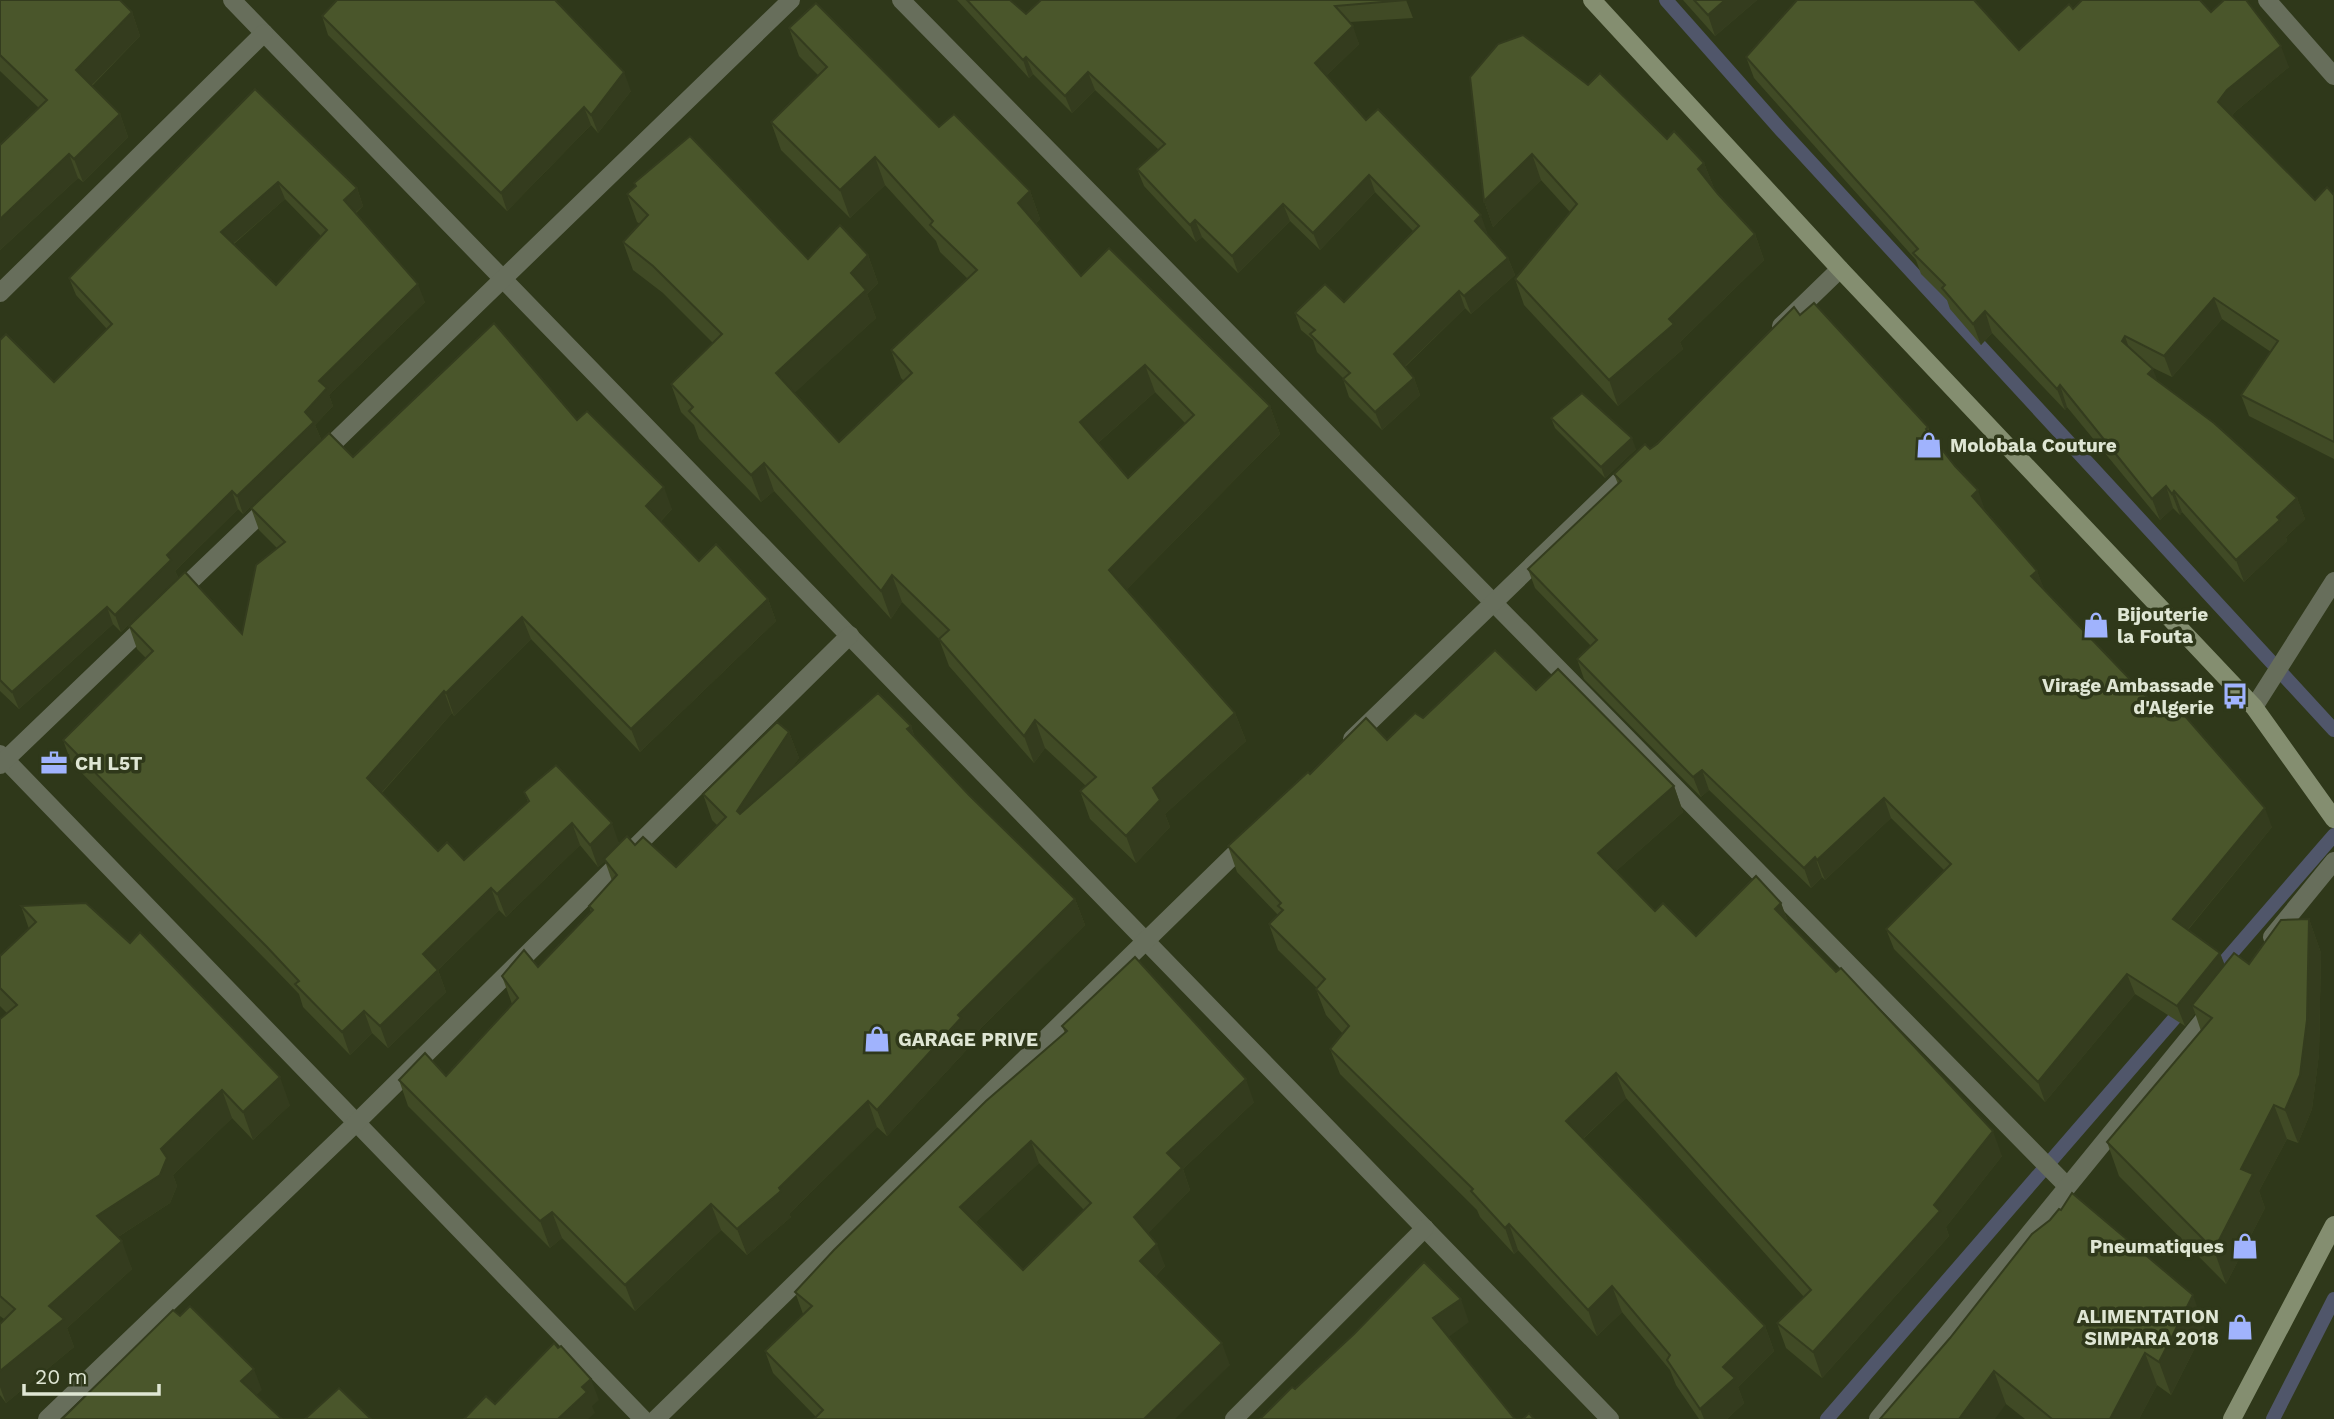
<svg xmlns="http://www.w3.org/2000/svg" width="2334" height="1419" font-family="'Work Sans',sans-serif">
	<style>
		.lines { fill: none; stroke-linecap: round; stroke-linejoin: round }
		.stream { stroke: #50566a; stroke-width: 14 }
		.street { stroke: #676e5b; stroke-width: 18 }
		.secondary { stroke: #848e70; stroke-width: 18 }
		.wall { fill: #404a25; fill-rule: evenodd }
		.shaded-wall { fill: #343c1e }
		.building { fill: #4a562b; stroke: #343c1e; stroke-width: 2; fill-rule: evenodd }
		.labels { text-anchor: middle; stroke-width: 7; stroke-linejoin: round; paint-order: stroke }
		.poi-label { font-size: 19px; font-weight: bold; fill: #dfe6d4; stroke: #2f381a; text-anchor: start }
	</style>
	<rect width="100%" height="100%" fill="#2f381a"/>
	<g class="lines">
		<g class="stream">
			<polyline points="1666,0 1781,130 2334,730"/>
			<polyline points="2211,977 2334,835"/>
			<polyline points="1827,1419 2186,1005"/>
			<polyline points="2273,1419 2334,1299"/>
		</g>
		<g class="street">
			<polyline points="232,0 1610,1419"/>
			<polyline points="901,0 2066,1185"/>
			<polyline points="2267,0 2334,76"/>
			<polyline points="0,293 264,33"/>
			<polyline points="1781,326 1840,269"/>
			<polyline points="320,456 791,0"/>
			<polyline points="176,595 272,503"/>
			<polyline points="2254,707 2334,581"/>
			<polyline points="1352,739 1634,467"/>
			<polyline points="0,754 643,1419"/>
			<polyline points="0,765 149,622"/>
			<polyline points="2272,937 2334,861"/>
			<polyline points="47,1419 357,1122 850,635"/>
			<polyline points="656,1419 1247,842"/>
			<polyline points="1234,1419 1425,1228"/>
			<polyline points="1878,1419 2214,1007"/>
		</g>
		<g class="secondary">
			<polyline points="1592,0 1840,269 2254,707 2334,819"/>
			<polyline points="2232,1419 2334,1225"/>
		</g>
	</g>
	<g class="wall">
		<polygon points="0,0 132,12 140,36 92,86 120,114 128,137 83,182 78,178 0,250 0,145 39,108 0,71"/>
		<polygon points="957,0 1010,0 1026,14 1406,0 1413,18 1350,22 1359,44 1326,76 1366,120 1487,232 1486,234 1508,258 1515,275 1471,314 1465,308 1405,367 1414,378 1420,395 1382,430 1349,397 1343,379 1344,379 1317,352 1313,340 1301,330 1295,313 1344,302 1413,231 1375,192 1320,250 1290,221 1238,273 1202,237 1196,242 1144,186 1137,169 1159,150 1095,90 1072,113 1033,74 1029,78"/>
		<polygon points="1683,0 1757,0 1715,36"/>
		<polygon points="1797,0 1975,0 1974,1 2019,50 2073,9 2211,12 2289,67 2235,112 2232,116 2315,200 2334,193 2334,459 2249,416 2241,395 2271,352 2222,319 2172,377 2149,366 2157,381 2297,498 2305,519 2286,537 2287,541 2244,582 2182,512 2180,515 2173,508 2160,520 2067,407 2065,410 1992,333 1981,345 1950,309 1947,300 1921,274 1916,260 1754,78 1746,57"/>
		<polygon points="322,16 631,91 598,133 591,125 507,211 328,35"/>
		<path d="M789,28L939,127L1030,191L1040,219L1036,223L1081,276L1270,406L1280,434L1126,590L1235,713L1246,741L1165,814L1170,827L1136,863L1090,819L1080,791L1086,786L1045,748L1034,763L949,666L939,639L902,602L891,619L774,491L761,502L699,439L694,425L681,412L671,384L713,343L663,293L633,270L623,242L640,224L637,222L627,194L808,259L868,255L878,283L867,294L876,318L794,393L839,442L904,381L901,378L891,350L968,279L940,252L936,241L885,185L850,218L781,150L771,122L818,75L799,56ZM1155,392L1185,423L1128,478L1098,443Z"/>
		<polygon points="1588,85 1667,139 1704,163 1714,188 1718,194 1755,234 1764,260 1680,342 1683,349 1618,406 1524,305 1515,279 1570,212 1541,180 1493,227 1484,201"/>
		<path d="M255,89L357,188L363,206L356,213L425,302L329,395L333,406L315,425L321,439L243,514L238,509L175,571L178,577L121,632L113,624L19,709L0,691V340L54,382L107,329L76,295L69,278ZM285,199L321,236L276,285L234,244Z"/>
		<polygon points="1800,315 1928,427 1931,435 1985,510 2037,571 2044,590 2272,827 2188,930 2220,953 2224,965 2249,964 2309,919 2321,953 2319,1054 2312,1109 2298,1143 2287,1139 2259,1191 2265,1208 2226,1284 2119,1176 2107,1142 2201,1031 2195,1013 2185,1026 2135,994 2045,1102 1894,949 1886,929 1945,871 1891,818 1825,880 1822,877 1811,888 1709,790 1701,797 1584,679 1577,659 1591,646 1535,588 1528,569 1618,484 1614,474 1650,449"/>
		<polygon points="1551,418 1636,449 1605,478 1555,428"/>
		<polygon points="577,420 672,509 661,521 699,561 768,599 776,621 640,752 531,639 454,716 452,713 382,793 438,851 464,860 528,802 524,792 620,843 635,845 676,867 717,825 712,820 703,794 789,732 799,758 791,769 911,726 915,738 969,795 1075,899 1085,925 969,1040 971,1045 887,1136 877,1127 789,1214 791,1217 747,1255 721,1230 635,1311 562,1238 550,1248 408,1106 399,1080 446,1076 512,1004 502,976 538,967 591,912 589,906 612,881 605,861 598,867 580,845 506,917 499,910 438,970 446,992 388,1048 372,1033 350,1055 303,1007 299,994 275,969 71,762 63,740 146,658 137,649 129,626 242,634 277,548 259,530 251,508 353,457"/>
		<polygon points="1536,690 1674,786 1683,812 1616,871 1655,911 1696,936 1781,903 1788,922 2002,1156 1946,1227 1949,1236 1822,1378 1786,1348 1777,1323 1804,1297 1626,1098 1583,1139 1765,1326 1774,1351 1738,1387 1744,1403 1727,1419 1699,1419 1676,1385 1670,1370 1622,1312 1597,1336 1518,1250 1514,1254 1480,1217 1477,1210 1340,1074 1330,1049 1343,1034 1326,1015 1316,989 1317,988 1278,950 1269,924 1278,915 1237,872 1228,846 1310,774 1387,740 1423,718"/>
		<polygon points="21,906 290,1105 253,1140 232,1118 173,1175 177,1186 170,1203 118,1237 132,1269 67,1328 74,1347 6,1403 0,1395 0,1324 4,1319 0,1316 0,1019 7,1013 0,1006 0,956 29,929"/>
		<path d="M1062,1026L1254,1102L1183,1169L1190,1190L1148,1233L1165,1266L1155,1277L1230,1365L816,1417L773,1373L765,1351L803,1314L795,1292L1065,1033ZM1039,1163L1084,1210L1023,1270L976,1222Z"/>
		<polygon points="2205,1328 2171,1395 2157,1385 2139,1419 2025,1419 2006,1404 1950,1338"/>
	</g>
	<g class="shaded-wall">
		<polygon points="1725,0 1757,0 1715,36 1708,15"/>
		<polygon points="132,12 140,36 84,93 76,70"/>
		<polygon points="1353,26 1359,44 1321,81 1315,63"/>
		<polygon points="2281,46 2289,67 2235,112 2226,123 2218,102 2227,90"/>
		<polygon points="1026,57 1033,74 1029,78 1023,60"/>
		<polygon points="624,72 631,91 598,133 591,115"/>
		<polygon points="1088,72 1095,90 1072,113 1065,96"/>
		<polygon points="584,107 591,125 507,211 501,193"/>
		<polygon points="120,114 128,137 83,182 74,159"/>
		<polygon points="69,154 78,178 0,250 0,219"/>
		<polygon points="1532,154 1541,180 1493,227 1484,201"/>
		<polygon points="875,157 885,185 850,218 840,190"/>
		<polygon points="1704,163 1714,188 1698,169"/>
		<polygon points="1369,175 1375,192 1320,250 1313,233"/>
		<polygon points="278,182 285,199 227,249 221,232"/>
		<polygon points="357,188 363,206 350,217 344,200"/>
		<polygon points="1030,191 1040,219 1028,231 1018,203"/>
		<polygon points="1283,204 1290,221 1238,273 1232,256"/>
		<polygon points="1481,215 1487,232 1481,239 1475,221"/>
		<polygon points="1195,220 1202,237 1196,242 1190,225"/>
		<polygon points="1755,234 1764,260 1680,342 1683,349 1618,406 1609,380 1669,319"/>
		<polygon points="868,255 878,283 867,294 876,318 786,401 776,373 851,273"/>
		<polygon points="1508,258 1515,275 1471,314 1464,296"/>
		<polygon points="418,284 425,302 329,395 333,406 315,425 321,439 243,514 237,496 305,412 319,381"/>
		<polygon points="1459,291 1465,308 1400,371 1394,354"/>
		<polygon points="2214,298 2222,319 2172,377 2164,356"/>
		<polygon points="1985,311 1992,333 1981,345 1973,324"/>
		<polygon points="2125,336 2132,357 2122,341"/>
		<polygon points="1145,365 1155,392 1090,450 1080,422"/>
		<polygon points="2153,369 2161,390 2148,374"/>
		<polygon points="1414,378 1420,395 1382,430 1375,412"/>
		<polygon points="2060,385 2067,407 2065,410 2057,389"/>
		<polygon points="1270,406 1280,434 1119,597 1109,570"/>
		<polygon points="1632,438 1636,449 1605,478 1601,467"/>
		<polygon points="764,463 774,491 761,502 751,475"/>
		<polygon points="2166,486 2173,508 2160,520 2152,499"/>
		<polygon points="664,487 672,509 654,528 646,506"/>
		<polygon points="1978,490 1985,510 1972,496"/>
		<polygon points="232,491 238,509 175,571 178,577 121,632 115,615 167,555"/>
		<polygon points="2174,491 2182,512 2180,515 2172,494"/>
		<polygon points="2297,498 2305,519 2286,537 2287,541 2244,582 2236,560"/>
		<polygon points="2037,571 2045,591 2031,576"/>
		<polygon points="892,575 902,602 891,619 881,591"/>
		<polygon points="768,599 776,621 640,752 631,729"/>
		<polygon points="107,607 113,624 19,709 12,692"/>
		<polygon points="522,617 531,639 454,716 446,693"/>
		<polygon points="444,691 452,713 375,800 367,778"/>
		<polygon points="1235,713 1246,741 1165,814 1170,827 1136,863 1126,836 1153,788"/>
		<polygon points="1035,720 1045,748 1034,763 1024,736"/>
		<polygon points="911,726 920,753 907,729"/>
		<polygon points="789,732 799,758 746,837 737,811"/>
		<polygon points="1702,770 1709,790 1701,797 1693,777"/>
		<polygon points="1674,786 1683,812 1607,879 1598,853"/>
		<polygon points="1884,798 1891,818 1825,880 1817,860"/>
		<polygon points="2265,808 2272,827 2180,939 2173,919"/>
		<polygon points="572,823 580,845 506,917 497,894"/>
		<polygon points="612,823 620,846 604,859 605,861 598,867 590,845"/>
		<polygon points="1815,857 1822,877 1811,888 1804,868"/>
		<polygon points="491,888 499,910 438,970 446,992 388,1048 380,1026 423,954"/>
		<polygon points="1075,899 1085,925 969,1040 971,1045 887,1136 877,1110 958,1015"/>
		<polygon points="1781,903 1790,928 1775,909"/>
		<polygon points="2309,919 2321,953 2319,1054 2312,1109 2298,1143 2285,1110"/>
		<polygon points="2220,953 2228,973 2192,1005 2195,1013 2185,1026 2177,1006"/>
		<polygon points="2127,974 2135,994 2045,1102 2038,1082"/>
		<polygon points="364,1011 372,1033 350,1055 342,1032"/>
		<polygon points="1616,1073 1626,1098 1575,1146 1566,1121"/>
		<polygon points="280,1077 290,1105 253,1140 243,1112"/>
		<polygon points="1246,1079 1254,1102 1183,1169 1190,1190 1142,1240 1134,1217 1167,1153"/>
		<polygon points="222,1090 232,1118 173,1175 177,1186 170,1203 107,1244 97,1216 161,1149"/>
		<polygon points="868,1101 877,1127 789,1214 791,1217 747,1255 737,1229"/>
		<polygon points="2274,1105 2287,1139 2259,1191 2265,1208 2226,1284 2214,1250 2241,1169"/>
		<polygon points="1993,1131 2002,1156 1946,1227 1949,1236 1822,1378 1813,1352 1934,1205"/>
		<polygon points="1031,1141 1039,1163 969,1229 960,1207"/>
		<polygon points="711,1204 721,1230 635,1311 625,1285"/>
		<polygon points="552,1212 562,1238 550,1248 540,1221"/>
		<polygon points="1509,1224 1518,1250 1514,1254 1505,1228"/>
		<polygon points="122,1241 132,1269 67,1328 74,1347 6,1403 0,1387 0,1371 49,1306"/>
		<polygon points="1157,1244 1165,1266 1148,1284 1140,1261"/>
		<polygon points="1612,1286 1622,1312 1597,1336 1588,1310"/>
		<polygon points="2193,1295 2205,1328 2171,1395 2159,1362"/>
		<polygon points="1461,1299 1469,1322 1442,1342 1433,1318"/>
		<polygon points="1765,1326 1774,1351 1738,1387 1744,1403 1727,1419 1704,1419 1700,1409 1723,1367"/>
		<polygon points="1222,1343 1230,1365 1175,1419 1144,1419"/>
		<polygon points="2145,1353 2157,1385 2139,1419 2110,1419"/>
		<polygon points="254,1369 262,1390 249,1402 241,1381"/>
		<polygon points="1994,1371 2006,1404 1995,1419 1959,1419"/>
		<polygon points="591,1379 599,1400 592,1406 595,1413 588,1419 558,1419 582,1387"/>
	</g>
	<g class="building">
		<polygon points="0,0 120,0 132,12 76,70 120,114 74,159 69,154 0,219 0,145 47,100 0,55"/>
		<polygon points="337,0 555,0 624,72 591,115 584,107 501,193 322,16"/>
		<polygon points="967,0 1010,0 1026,14 1041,0 1406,0 1335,6 1353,26 1315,63 1366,120 1378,109 1481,215 1475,221 1508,258 1464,296 1459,291 1394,354 1414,378 1375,412 1343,379 1350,373 1310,334 1315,330 1295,313 1325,284 1344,302 1419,226 1369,175 1313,233 1283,204 1232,256 1195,220 1190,225 1137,169 1165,144 1088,72 1065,96 1026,57 1023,60"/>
		<polygon points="1694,0 1725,0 1708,15"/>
		<polygon points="1797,0 1974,0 2019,50 2069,4 2073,9 2082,0 2200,0 2211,12 2224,0 2246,0 2281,46 2227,90 2218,102 2315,200 2327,187 2333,194 2334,193 2334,442 2241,395 2278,341 2214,298 2164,356 2125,336 2122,341 2153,369 2148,374 2214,423 2297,498 2277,517 2280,520 2236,560 2174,491 2172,494 2166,486 2152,499 2060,385 2057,389 1985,311 1973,324 1942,288 1945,285 1913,253 1918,249 1746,57"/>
		<path d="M816,3L939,127L954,114L1030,191L1018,203L1081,276L1109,248L1270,406L1109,570L1235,713L1153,788L1160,800L1126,836L1080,791L1096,777L1035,720L1024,736L939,639L949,630L892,575L881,591L764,463L751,475L689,411L693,407L671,384L722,334L653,266L623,242L648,215L627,194L636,186L634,183L690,136L808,259L840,225L868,255L851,273L866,290L776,373L839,442L912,373L891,350L977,270L930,225L933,221L875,157L840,190L771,122L827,67L789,28ZM1145,365L1194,415L1128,478L1080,422Z"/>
		<polygon points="1523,35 1588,85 1600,73 1667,139 1674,131 1704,163 1698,169 1718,194 1755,234 1669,319 1674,324 1609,380 1515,279 1577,204 1532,154 1484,201 1470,77 1498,44"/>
		<path d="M255,89L357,188L344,200L418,284L319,381L327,388L305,412L314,422L237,496L232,491L167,555L171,560L115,615L107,607L12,692L0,680V340L6,334L54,382L112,324L69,278ZM278,182L327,230L276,285L221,232Z"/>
		<polygon points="1814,303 1928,427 1926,429 1955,466 1978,490 1972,496 2037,571 2031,576 2168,719 2178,708 2265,808 2173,919 2220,953 2177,1006 2127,974 2038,1082 1886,929 1951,864 1884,798 1817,860 1815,857 1804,868 1702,770 1693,777 1577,659 1597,640 1528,569 1621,481 1614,474 1645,444 1650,449 1657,444 1794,307 1800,315"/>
		<polygon points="494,323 577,420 587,411 664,487 646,506 699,561 716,544 768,599 631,729 522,617 446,693 444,691 367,778 438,851 447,842 464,860 529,801 524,792 556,765 612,823 590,845 572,823 497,894 491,888 423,954 438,970 380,1026 364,1011 342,1032 295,984 299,981 267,947 63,740 153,651 129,626 185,572 242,634 256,565 285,542 251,508 329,433 353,457"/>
		<polygon points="1582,393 1632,438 1601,467 1551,418"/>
		<polygon points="1495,650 1536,690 1558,669 1674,786 1598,853 1655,911 1663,903 1696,936 1756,876 1781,903 1775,909 1836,972 1841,968 1993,1131 1934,1205 1940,1211 1813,1352 1777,1323 1811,1290 1616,1073 1566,1121 1765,1326 1723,1367 1735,1378 1700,1409 1667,1360 1670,1355 1612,1286 1588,1310 1509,1224 1505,1228 1471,1191 1473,1189 1330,1049 1349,1026 1316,989 1325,979 1269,924 1283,910 1278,906 1281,903 1228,846 1308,772 1310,774 1366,718 1387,740 1415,713 1423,718"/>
		<polygon points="878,693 911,726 907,729 969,795 1075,899 958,1015 961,1018 877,1110 868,1101 779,1188 781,1191 737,1229 711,1204 625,1285 552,1212 540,1221 399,1080 425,1053 446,1076 518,998 502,976 524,950 538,967 593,910 589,906 617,875 604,859 627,836 635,845 643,837 676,867 726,817 703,794 777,722 789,732 737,811 740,814"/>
		<polygon points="86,903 130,943 140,932 280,1077 243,1112 222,1090 161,1149 167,1158 160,1175 97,1216 122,1241 49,1306 64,1319 0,1371 0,1324 15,1309 0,1296 0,1019 17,1005 0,988 0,956 36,922 21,906"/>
		<polygon points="2309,919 2307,1020 2300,1075 2285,1110 2274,1105 2241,1169 2253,1174 2214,1250 2107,1142 2212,1018 2192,1005 2234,953 2249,964 2281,920"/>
		<path d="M1135,957L1246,1079L1167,1153L1182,1168L1134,1217L1157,1244L1140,1261L1222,1343L1144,1419H814L823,1410L765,1351L812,1306L795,1292L834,1250L986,1101L1067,1031L1062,1026ZM1031,1141L1091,1203L1023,1270L960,1207Z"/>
		<polygon points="2072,1193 2193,1295 2159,1362 2145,1353 2110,1419 2052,1419 1994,1371 1959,1419 1880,1419 1950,1338 2032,1234 2050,1220 2059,1209 2061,1210"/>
		<polygon points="1424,1262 1461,1299 1433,1318 1515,1419 1260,1419 1292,1387 1295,1389 1354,1334"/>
		<polygon points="190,1306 254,1369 241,1381 282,1419 62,1419 173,1310 180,1316"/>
		<polygon points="554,1343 558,1348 561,1346 591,1379 582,1387 587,1392 558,1419 464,1419 486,1396 495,1404"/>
		<polygon points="339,1388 371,1419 305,1419"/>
		<polygon points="1529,1413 1534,1419 1523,1419"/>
	</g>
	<defs>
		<g id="shop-bare" transform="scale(2.1)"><path d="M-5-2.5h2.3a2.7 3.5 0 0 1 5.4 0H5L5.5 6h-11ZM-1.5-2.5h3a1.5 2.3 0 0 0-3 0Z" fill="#a0b3fd" stroke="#2f381a" stroke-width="2.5" paint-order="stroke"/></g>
		<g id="bus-bare" transform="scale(2.1)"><path d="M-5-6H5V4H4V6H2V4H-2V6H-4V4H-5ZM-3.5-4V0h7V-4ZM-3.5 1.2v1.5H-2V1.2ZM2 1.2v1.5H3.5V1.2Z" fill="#a0b3fd" stroke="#2f381a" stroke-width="2.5" paint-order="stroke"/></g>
		<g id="office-bare" transform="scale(2.1)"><path d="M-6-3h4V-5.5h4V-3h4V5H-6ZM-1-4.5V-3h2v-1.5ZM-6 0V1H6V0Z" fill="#a0b3fd" stroke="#2f381a" stroke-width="2.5" paint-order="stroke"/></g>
	</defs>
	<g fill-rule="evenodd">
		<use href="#shop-bare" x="1929" y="445"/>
		<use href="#shop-bare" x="2096" y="625"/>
		<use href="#bus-bare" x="2235" y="696"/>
		<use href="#office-bare" x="54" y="763"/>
		<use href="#shop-bare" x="877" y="1039"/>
		<use href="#shop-bare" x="2245" y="1246"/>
		<use href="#shop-bare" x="2240" y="1327"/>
	</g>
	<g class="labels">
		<g class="poi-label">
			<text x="1950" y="452">Molobala Couture</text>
			<text x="2117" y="621">Bijouterie<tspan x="2117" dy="22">la Fouta</tspan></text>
			<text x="2214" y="692" text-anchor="end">Virage Ambassade<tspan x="2214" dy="22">d'Algerie</tspan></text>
			<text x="75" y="770">CH L5T</text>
			<text x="898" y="1046">GARAGE PRIVE</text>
			<text x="2224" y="1253" text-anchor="end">Pneumatiques</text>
			<text x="2219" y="1323" text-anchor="end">ALIMENTATION<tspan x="2219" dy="22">SIMPARA 2018</tspan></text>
		</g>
	</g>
	<path d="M24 1384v10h135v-10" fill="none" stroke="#dfe6d4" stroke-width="3.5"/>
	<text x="35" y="1384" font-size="21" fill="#dfe6d4" stroke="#2f381a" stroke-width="5" paint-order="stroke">20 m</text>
</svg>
